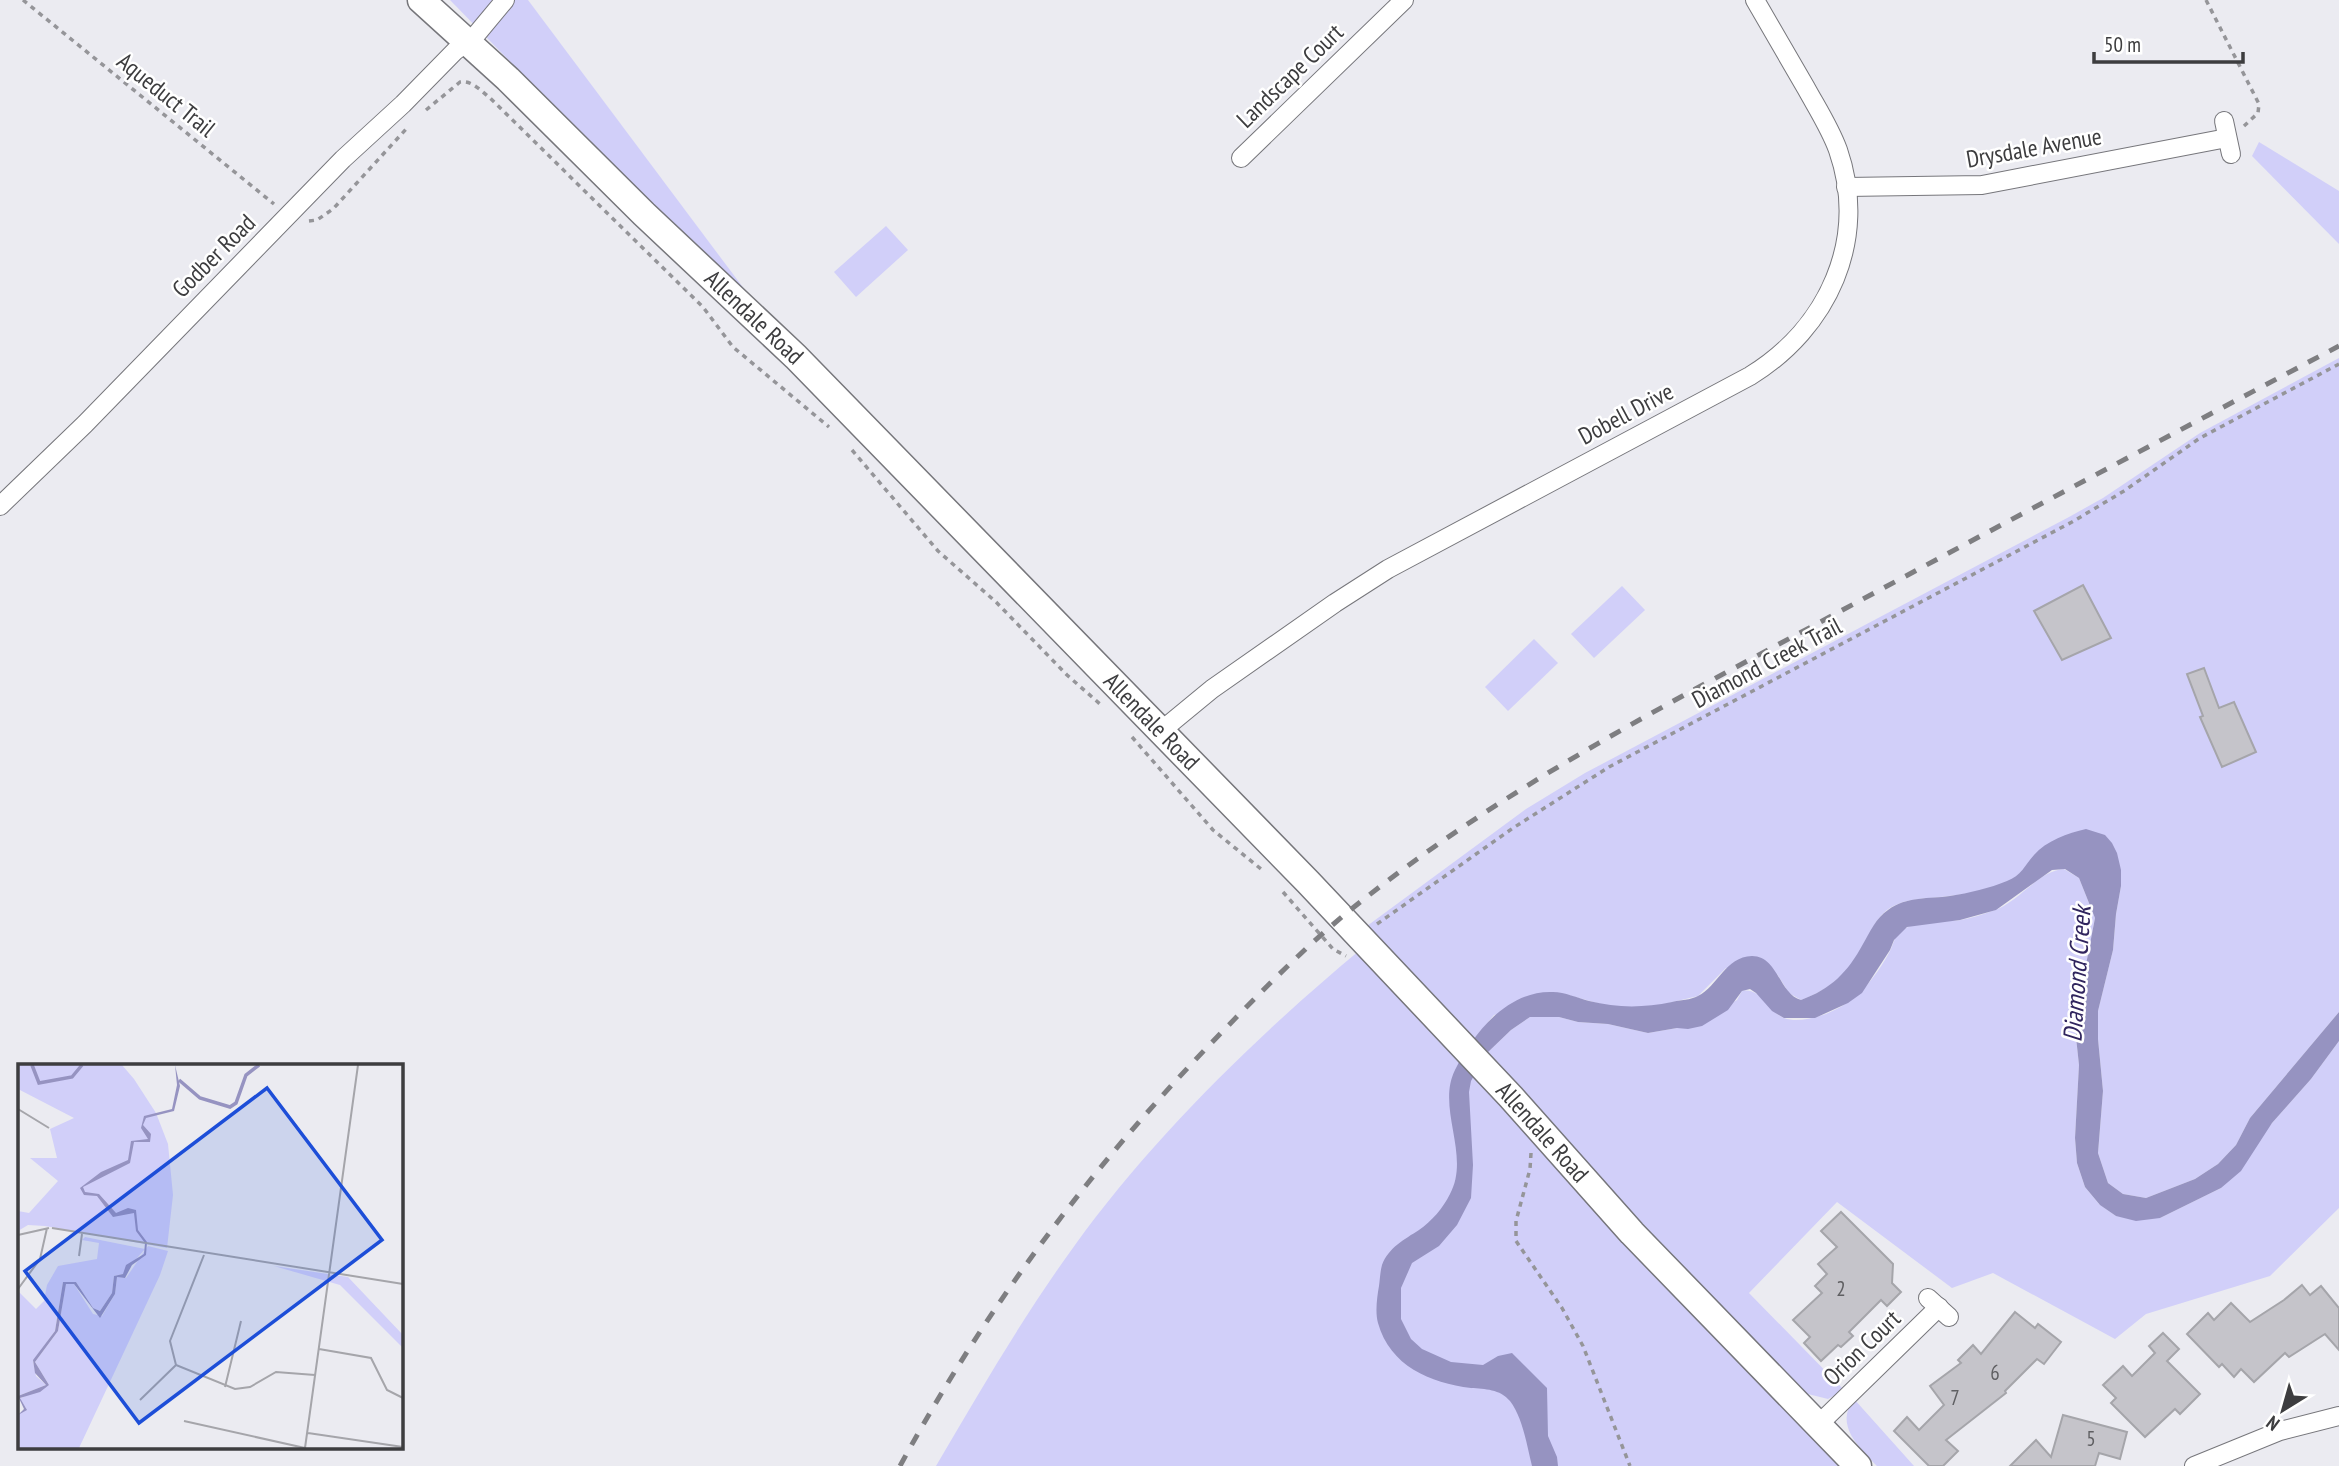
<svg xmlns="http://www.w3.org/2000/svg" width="2339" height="1466" font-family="'PT Sans Narrow',sans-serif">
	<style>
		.green { fill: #d1cff9 }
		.water { fill: #9693c1 }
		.building { fill: #c5c4ca; stroke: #a5a5aa; stroke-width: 2 }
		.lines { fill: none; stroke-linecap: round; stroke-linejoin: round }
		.street-casing { stroke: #76767b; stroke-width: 20 }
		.secondary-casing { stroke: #76767b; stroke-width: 29 }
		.path { stroke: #959599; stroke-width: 3.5; stroke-dasharray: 5 5; stroke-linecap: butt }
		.street { stroke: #fff; stroke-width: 18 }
		.secondary { stroke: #fff; stroke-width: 26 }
		.rail { stroke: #7e7e81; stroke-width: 5; stroke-dasharray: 12 12; stroke-linecap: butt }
		.labels { text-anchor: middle; stroke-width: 5; stroke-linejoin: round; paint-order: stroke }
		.number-label { font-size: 21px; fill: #5f5f62 }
		.street-label { font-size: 24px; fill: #3d3d3f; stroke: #fff }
		.water-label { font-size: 26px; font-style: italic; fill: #30255e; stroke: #fff }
		.inset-river { fill: none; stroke: #9693c1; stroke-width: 3.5 }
		.inset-road { fill: none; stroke: #a5a5aa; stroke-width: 2 }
		.view { fill: #1d4ed8; fill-opacity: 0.15; stroke: #1d4ed8; stroke-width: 3.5 }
		.inset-edge { fill: none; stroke: #3d3d3f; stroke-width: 3.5 }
	</style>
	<rect width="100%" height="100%" fill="#ebebf1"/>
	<g class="green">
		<polygon points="450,0 528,0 783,341"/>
		<polygon points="2259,142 2339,191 2339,244 2252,156"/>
		<polygon points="886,226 908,250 856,297 834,272"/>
		<path d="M2339,358V1012L2250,1118L2236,1145L2218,1164L2195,1179L2146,1198L2123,1194L2108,1183L2098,1153L2103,1091L2098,1039V1011L2113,950L2116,914L2121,886V870L2054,841C2033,851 2029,869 2011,880C1994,889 1968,894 1949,896C1928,899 1905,897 1887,910C1876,919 1870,933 1863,945C1848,973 1831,989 1801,1000L1789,993L1777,974L1726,968L1698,996L1656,1006L1637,1008L1608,1006L1564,994L1494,1015L1469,1045L1367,926L1526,809L1585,773L2069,517L2103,498L2200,433Z"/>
		<polygon points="1622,586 1645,610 1594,658 1571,634"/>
		<polygon points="1534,639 1558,663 1508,711 1485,687"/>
		<path d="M2064,869L2079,878L2095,918L2077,1011L2076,1037L2079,1065L2075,1138L2077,1163L2085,1187L2099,1204L2116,1216L2160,1218L2221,1188L2272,1123L2311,1079L2339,1041V1208L2270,1276L2146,1314L2115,1339L1993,1273L1952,1288L1837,1202L1749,1293L1844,1390L1828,1399L1804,1393L1699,1291L1486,1054L1511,1030L1530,1017H1559L1578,1022L1608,1024L1648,1033L1677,1028H1688L1737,1000L1742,991C1761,987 1767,1011 1784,1018C1797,1023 1814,1018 1826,1014C1856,1002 1875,979 1890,951C1893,945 1894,938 1899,933C1915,918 1942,923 1961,920C1971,918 1982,915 1992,911C2019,903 2037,871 2064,869Z"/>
		<path d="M1360,950L1842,1466H936C980,1391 1024,1315 1075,1245C1152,1138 1259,1034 1360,950Z"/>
		<path d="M1854,1399L1914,1466H1877C1859,1447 1834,1425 1854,1399Z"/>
	</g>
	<path class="water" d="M2086,829L2105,835L2112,843L2117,853L2121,870V886L2116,914L2113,950L2098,1011V1039L2103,1091L2098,1153L2108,1183L2123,1194L2146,1198L2195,1179L2218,1164L2236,1145L2250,1118L2339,1012V1041L2311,1079L2272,1123L2241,1171L2221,1188L2160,1218L2136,1221L2116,1216L2100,1205L2085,1187L2077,1163L2075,1138L2079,1065L2076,1037L2077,1011L2095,918L2079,878L2065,869L2052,870L1996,910L1960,920L1907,927L1894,940L1890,950L1862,993L1848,1003L1815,1018H1784L1772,1011L1756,993L1750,989L1742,991L1728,1010L1702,1026L1688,1029L1677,1028L1648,1033L1608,1024L1578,1022L1559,1017H1530L1511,1030L1486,1054L1471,1081L1469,1092L1473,1165L1471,1198L1457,1225L1439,1246L1412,1263L1401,1288V1319L1411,1339L1422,1349L1451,1362L1483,1365L1498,1356L1512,1353L1547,1388L1548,1436L1557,1457L1558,1466H1532C1527,1446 1523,1418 1510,1401C1500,1389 1485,1389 1471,1388C1430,1383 1390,1366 1378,1323C1375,1313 1377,1297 1379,1286C1380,1280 1380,1272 1382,1265C1388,1248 1405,1239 1419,1230C1432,1221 1443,1208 1450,1194C1471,1155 1436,1108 1455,1070C1473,1034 1507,990 1553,992C1565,992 1577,998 1589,1001C1617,1008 1643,1008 1672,1002C1680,1000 1691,1000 1698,996C1718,986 1725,957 1752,956C1778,956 1779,994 1801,1000C1831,989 1848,972 1863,944C1870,932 1876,918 1888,910C1907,896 1929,899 1950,896C1969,893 1990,888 2007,881C2021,876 2025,865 2034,855C2046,841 2068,833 2086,829Z"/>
	<g class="building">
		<polygon points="2083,585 2111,638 2062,660 2034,611"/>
		<polygon points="2204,668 2219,708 2234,702 2256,752 2222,767 2200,717 2203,716 2187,674"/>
		<polygon points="1841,1212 1893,1264 1892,1283 1901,1292 1887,1306 1881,1300 1849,1332 1853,1336 1841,1347 1838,1345 1821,1361 1804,1343 1810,1337 1793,1320 1822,1293 1815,1286 1827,1274 1818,1264 1837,1247 1821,1231"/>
		<polygon points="2302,1285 2310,1295 2321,1286 2339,1308 2339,1350 2325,1334 2289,1357 2285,1353 2254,1382 2241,1369 2234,1377 2222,1364 2219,1367 2187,1334 2208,1313 2214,1320 2231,1303 2250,1322 2284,1300"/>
		<polygon points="2015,1312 2035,1328 2038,1324 2061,1342 2044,1364 2037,1359 2005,1391 2006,1393 1946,1440 1958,1451 1943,1466 1929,1466 1894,1431 1907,1417 1919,1430 1944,1405 1930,1386 1961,1363 1958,1360 1973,1345 1981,1354"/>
		<polygon points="2163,1333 2179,1349 2167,1361 2200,1394 2180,1414 2175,1409 2145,1437 2111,1403 2116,1398 2103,1385 2123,1366 2132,1376 2155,1353 2149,1346"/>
		<polygon points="2063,1415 2127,1432 2120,1459 2099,1453 2095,1466 2010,1466 2036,1440 2051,1457"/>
	</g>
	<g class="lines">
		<g class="street-casing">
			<g id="street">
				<polyline points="2224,121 2231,154"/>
				<polyline points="1241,158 1404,0"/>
				<polyline points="1846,187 1982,185 2227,138"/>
				<polyline points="0,506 85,424 343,159 403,104 455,51 475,36 505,0"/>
				<path d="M1161,731L1212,689L1335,603L1388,569L1750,376C1828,328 1869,240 1838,150C1830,128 1817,108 1806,88C1789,59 1772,29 1755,0"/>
				<polyline points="1928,1298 1949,1317"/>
				<polyline points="1819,1424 1939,1307"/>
				<polyline points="2194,1466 2280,1431 2339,1416"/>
			</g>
		</g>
		<g class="secondary-casing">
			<g id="secondary">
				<path id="s1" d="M421,0L508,79L644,214L796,357L1308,882L1511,1097L1632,1233L1858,1466"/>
			</g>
		</g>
		<g class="path">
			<polyline points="23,0 274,204"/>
			<polyline points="2206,0 2259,104 2258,113 2244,126"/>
			<path d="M426,110L460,82C472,80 481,91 490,98L703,307L733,347L829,427"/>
			<polyline points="309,221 317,220 333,209 408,127"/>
			<polyline points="852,450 938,551 996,602 1067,675 1100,704"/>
			<polyline points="1132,737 1213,830 1261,869"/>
			<polyline points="1283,892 1333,949 1346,956"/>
			<polyline points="1377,924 1513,828 1609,767 2072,522 2124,491 2200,438 2339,364"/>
			<polyline points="1531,1153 1530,1169 1516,1221 1516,1241 1562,1308 1583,1346 1630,1466"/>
		</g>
		<use href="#street" class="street"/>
		<use href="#secondary" class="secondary"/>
		<path class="rail" d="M900,1466C988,1304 1093,1164 1222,1032C1261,992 1300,952 1343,916C1485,799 1650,713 1811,627C1987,532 2163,439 2339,346"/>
	</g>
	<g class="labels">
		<g class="number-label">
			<text x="1841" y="1296">2</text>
			<text x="1995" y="1380">6</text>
			<text x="1955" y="1405">7</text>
			<text x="2091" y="1446">5</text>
		</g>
		<g class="street-label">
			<text transform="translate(1290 76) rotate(-44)" y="8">Landscape Court</text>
			<text transform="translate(166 95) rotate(39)" y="8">Aqueduct Trail</text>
			<text transform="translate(2034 148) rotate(-10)" y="8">Drysdale Avenue</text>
			<text transform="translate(214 256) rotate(-45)" y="8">Godber Road</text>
			<text dy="8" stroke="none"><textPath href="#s1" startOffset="460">Allendale Road</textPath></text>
			<text transform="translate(1626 414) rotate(-28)" y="8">Dobell Drive</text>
			<text transform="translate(1767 663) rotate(-28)" y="8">Diamond Creek Trail</text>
			<text dy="8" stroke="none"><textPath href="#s1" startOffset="1027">Allendale Road</textPath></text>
			<text dy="8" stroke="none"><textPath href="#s1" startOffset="1594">Allendale Road</textPath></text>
			<text transform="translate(1862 1348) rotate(-44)" y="8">Orion Court</text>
		</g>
		<g class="water-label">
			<text transform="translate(2077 974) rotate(-86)" y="9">Diamond Creek</text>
		</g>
	</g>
	<g transform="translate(18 1064)">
		<rect width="385" height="385" fill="#ebebf1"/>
		<path d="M0,1H104L116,15L138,49L150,80L155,131L149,184L27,162L10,161L0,167V147L11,149L40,117L12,94H39L32,65L56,54L0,25ZM67,173L127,185L105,210L96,212L94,229L82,247L75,244L58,218H45L37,267L15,297L18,312L28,321L0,332V227L18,245L26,237L29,221L40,202L79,195L81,179L64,176ZM130,182L150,187L142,211L61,384H0V351L8,344L1,335L31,321L17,298L40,267L48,219L56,220L75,250L84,252L97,230L99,213L108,214ZM256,202L330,213L385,271V284L322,221Z" fill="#d1cff9"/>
		<path d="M157,1L162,22L156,47L128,54L125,61L133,70L132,78H116L112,99L65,123L67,128L81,130L98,149L110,144L118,146L120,166L129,178L128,191L114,201L107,214L99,213L97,230L82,254L56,220H48L40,267L17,298L31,321L22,328L2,334L9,346L0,351L6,345L0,332L28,321L17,309L15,296L37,267L45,218H58L75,244L82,247L94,229L96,212L105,210L108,201L126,190L127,179L118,167L116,149L95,153L79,132L66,131L62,124L83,108L110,96L113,77L130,75L123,64L126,52L154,45L159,21Z" fill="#9693c1"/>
		<path class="inset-river" d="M14,1L21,19L54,13L64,1M161,16L182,34L212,43L218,39L228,11L241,1"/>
		<path class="inset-road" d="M0,45L31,64M34,164L385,220M0,171L31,164M186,191L152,277L158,301L217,325L232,323L258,308L297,311M61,192L64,170M0,225L22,195L29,164M301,285L353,294L369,326L385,334M207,323L223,257M122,336L158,301M166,357L287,384M290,369L385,383M287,384L340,1"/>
		<path class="view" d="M249,24L364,176L121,359L7,207Z"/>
		<rect width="385" height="385" class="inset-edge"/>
	</g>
	<g transform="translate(2283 1410) rotate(217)" stroke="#ffffff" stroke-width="5" paint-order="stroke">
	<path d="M0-5L12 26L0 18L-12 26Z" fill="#3d3d3f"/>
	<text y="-10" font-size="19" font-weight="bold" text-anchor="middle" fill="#3d3d3f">N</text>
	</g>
	<path d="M2094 52v10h149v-10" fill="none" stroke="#3d3d3f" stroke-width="3.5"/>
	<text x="2104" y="52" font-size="21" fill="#3d3d3f" stroke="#ffffff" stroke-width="5" paint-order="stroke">50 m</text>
</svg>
